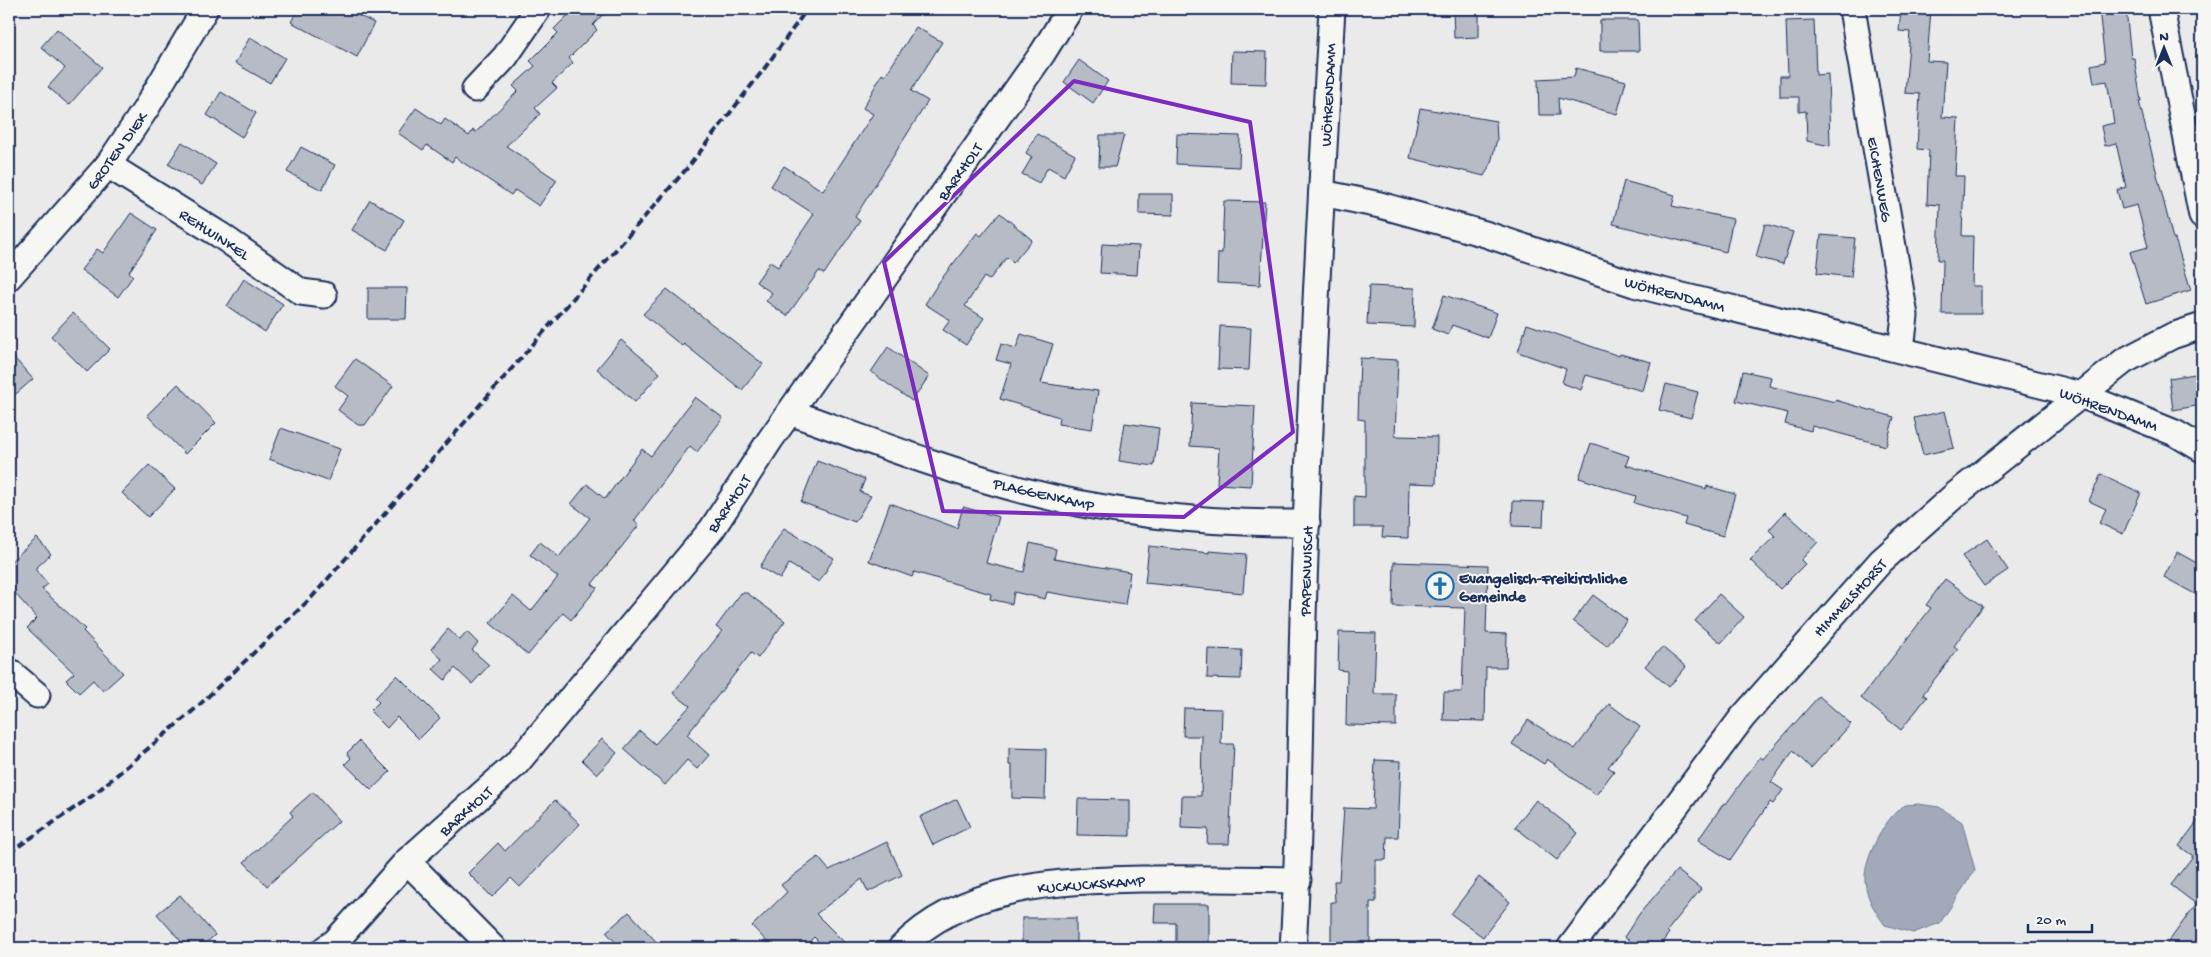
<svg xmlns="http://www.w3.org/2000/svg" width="2211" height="957" font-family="'Gochi Hand',sans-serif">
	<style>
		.water { fill: #a2aaba; stroke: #6c7995 }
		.building { fill: #b6bbc6; stroke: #1b2f5e }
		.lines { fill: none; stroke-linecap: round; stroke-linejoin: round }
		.minor-casing { stroke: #1b2f5e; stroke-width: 29 }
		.minor { stroke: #f6f6f2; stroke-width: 25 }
		.rail { stroke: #1b2f5e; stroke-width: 4; stroke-dasharray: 8 4; stroke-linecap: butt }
		.marked { fill: none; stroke: #7b2cbf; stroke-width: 4; stroke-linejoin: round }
		.labels { text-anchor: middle; stroke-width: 4; stroke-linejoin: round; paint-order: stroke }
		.street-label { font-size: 16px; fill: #1b2f5e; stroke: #f6f6f2 }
		.poi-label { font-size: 16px; font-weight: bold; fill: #1b2f5e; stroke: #f6f6f2; text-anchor: start }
	</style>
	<rect width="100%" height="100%" fill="#e9eae9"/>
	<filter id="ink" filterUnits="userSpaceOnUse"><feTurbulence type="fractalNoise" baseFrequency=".02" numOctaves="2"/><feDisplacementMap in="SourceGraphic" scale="10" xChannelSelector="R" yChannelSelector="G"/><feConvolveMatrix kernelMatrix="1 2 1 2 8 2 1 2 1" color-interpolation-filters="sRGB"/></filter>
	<g filter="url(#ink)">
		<path class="water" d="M1918,804L1939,807L1962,822L1975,870L1940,923L1913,933L1885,925C1875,911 1866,898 1865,880C1863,861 1887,812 1906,805C1909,804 1914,805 1918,804Z"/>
		<g class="building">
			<polygon points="298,9 345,9 374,23 357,57 291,22"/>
			<polygon points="574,9 608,9 593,25 597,30 569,58 573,63 552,83 557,88 535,108 540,114 506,146 557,180 539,206 515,190 511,195 455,157 452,162 427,145 423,150 398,133 416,108 441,125 445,119 469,136 473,130 476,132 518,91 513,86 535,66 530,61 558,33 554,29"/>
			<polygon points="1453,9 1479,9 1479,37 1454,38"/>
			<polygon points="1901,9 1931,9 1927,61 1946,62 1942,117 1958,118 1955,176 1964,176 1962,236 1973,236 1972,286 1981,286 1981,314 1942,314 1943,260 1938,260 1940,205 1927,204 1929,150 1917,149 1920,94 1905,93 1910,32 1899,31"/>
			<polygon points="2099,9 2126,9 2131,58 2134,58 2141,101 2139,101 2173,239 2175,239 2191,290 2146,304 2130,252 2148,247 2137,205 2122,209 2117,190 2126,187 2116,143 2105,146 2101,126 2114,123 2107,81 2094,83 2091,65 2105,62"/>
			<polygon points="1600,20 1638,20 1639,51 1600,51"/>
			<polygon points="1814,20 1816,75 1828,74 1830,146 1807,141 1806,111 1799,112 1799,97 1780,97 1780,76 1788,76 1786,21"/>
			<polygon points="916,27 942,42 911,91 928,101 855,217 860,221 824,274 819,271 787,316 766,301 772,293 756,282 770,262 778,267 814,214 771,186 784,166 823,191 873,114 863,108 882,74 885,76"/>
			<polygon points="57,29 102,67 69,105 48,87 65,68 41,47"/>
			<polygon points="250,37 285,58 270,83 235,63"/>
			<polygon points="1232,51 1267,52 1266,84 1231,83"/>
			<polygon points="1079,60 1108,81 1093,103 1064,82"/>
			<polygon points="1576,68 1626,81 1617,114 1558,98 1559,115 1539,115 1538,79 1574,77"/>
			<polygon points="221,92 256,113 242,137 207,115"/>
			<polygon points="1420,108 1496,121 1497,139 1491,163 1484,176 1410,158"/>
			<polygon points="1037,134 1075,155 1064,176 1048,167 1039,183 1022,174 1032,157 1026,153"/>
			<polygon points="1177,134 1240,136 1239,167 1176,164"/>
			<polygon points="1100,135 1124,135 1115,167 1099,167"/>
			<polygon points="182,142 216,164 202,185 168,164"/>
			<polygon points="301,147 335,165 322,190 287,172"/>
			<polygon points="1624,181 1675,195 1672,206 1733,219 1726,252 1613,224"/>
			<polygon points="1139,194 1173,194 1173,215 1139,214"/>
			<polygon points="370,200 404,220 387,250 352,230"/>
			<polygon points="1224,201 1265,202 1260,285 1217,283 1218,253 1222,253"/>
			<polygon points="131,213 157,230 129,272 133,276 118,297 81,270 97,249 103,253"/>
			<polygon points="1000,213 1032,240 1013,263 1007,257 989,280 984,277 965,306 984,318 966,345 943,330 950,320 925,304 939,282 977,233 981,236"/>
			<polygon points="1765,224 1793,232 1783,264 1756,257"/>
			<polygon points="1821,235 1855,238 1851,277 1817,273"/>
			<polygon points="1102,244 1139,246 1137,275 1100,273"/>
			<polygon points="244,279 283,304 265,332 227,306"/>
			<polygon points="1369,286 1415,288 1414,327 1367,325"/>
			<polygon points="368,288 407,288 406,319 368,319"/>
			<polygon points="667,289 763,364 742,390 684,344 682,346 643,314"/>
			<polygon points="1444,295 1497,313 1488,338 1452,325 1448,335 1432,329"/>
			<polygon points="73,313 110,349 87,372 51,336"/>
			<polygon points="1527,324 1619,356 1620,354 1651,362 1643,391 1586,375 1581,390 1562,383 1566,369 1518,352"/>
			<polygon points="1220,326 1251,328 1249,370 1218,369"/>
			<polygon points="1021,334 1053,344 1041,383 1098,391 1092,429 1058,424 1059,417 1000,399 1011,364 996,360 1001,344 1016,348"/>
			<polygon points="621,340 660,373 635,402 597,369"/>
			<polygon points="888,347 929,376 912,401 871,372"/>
			<polygon points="9,352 33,379 9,400"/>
			<polygon points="1360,358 1398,360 1395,436 1437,437 1436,484 1409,483 1408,538 1382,537 1383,527 1354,527 1354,496 1365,497 1365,420 1358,419"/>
			<polygon points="355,359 393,386 365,425 358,425 338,410 348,396 335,386"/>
			<polygon points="1743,371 1771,377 1769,386 1835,402 1835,400 1894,417 1886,446 1812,426 1811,431 1785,424 1788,413 1736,401"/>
			<polygon points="2202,373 2202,405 2173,410 2169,378"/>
			<polygon points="178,384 216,423 185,454 147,415"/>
			<polygon points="1666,384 1698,392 1691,418 1659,410"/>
			<polygon points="695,397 723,418 697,452 690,446 634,521 639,525 592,584 597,588 571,620 563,613 528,655 490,623 513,596 531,611 558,577 530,555 540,542 559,557 590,518 571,504 587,484 605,499 642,449 651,456"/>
			<polygon points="1192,403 1255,406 1251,486 1217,484 1219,448 1190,446"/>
			<polygon points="1945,411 1954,448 1923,455 1914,418"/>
			<polygon points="1125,423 1159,428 1154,466 1119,461"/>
			<polygon points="281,428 340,449 328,481 269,459"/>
			<polygon points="1591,443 1629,456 1626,465 1706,489 1707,486 1735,494 1723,536 1684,525 1686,518 1634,503 1636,496 1579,478"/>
			<polygon points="817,461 865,479 860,492 871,496 855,522 801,502"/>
			<polygon points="149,465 175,489 148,517 122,493"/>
			<polygon points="2101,474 2141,493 2123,534 2099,523 2106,509 2089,501"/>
			<polygon points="1513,501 1544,502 1543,527 1512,526"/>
			<polygon points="890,503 957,528 963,507 999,517 986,563 1024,572 1030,543 1056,549 1054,559 1130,572 1125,605 1047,592 1045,599 1014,592 1012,604 990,599 991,594 914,572 912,577 869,561"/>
			<polygon points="1785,512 1818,542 1801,560 1805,564 1780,589 1750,560 1775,536 1769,530"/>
			<polygon points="784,528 834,558 819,582 789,564 780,579 760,567"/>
			<polygon points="37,538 51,554 35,569 48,584 42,589 85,629 83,631 123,673 103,691 93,680 79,693 66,680 74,673 27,628 37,618 9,587 9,563"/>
			<polygon points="1987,539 2008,570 1984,586 1962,556"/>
			<polygon points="1149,546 1209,553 1209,551 1246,554 1243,593 1145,583"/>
			<polygon points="2177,552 2202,566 2202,598 2164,577"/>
			<polygon points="1394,562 1488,565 1486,633 1507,634 1506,667 1486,667 1485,721 1443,720 1444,692 1462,692 1465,608 1393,606"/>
			<polygon points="1945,579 1983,606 1954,646 1958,649 1923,694 1927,697 1901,730 1861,698 1931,608 1926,605"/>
			<polygon points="741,593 747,593 785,621 758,658 751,653 687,735 709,755 697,769 687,760 665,785 624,749 640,731 655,744 690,706 673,693 722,631 716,627"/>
			<polygon points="1719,594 1744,617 1721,643 1695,621"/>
			<polygon points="1593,595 1627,620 1607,646 1573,621"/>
			<polygon points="448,629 460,640 467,632 478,643 472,650 489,665 472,684 455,668 445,680 433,669 442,659 431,649"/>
			<polygon points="1339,632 1376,633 1374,694 1396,694 1396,726 1346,725 1347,671 1338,670"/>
			<polygon points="1662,647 1686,667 1669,687 1645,666"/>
			<polygon points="1208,649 1242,650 1241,679 1207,678"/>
			<polygon points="397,675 440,718 419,739 397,717 387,728 370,711 379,702 375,698"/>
			<polygon points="1819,696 1851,724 1811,768 1793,751 1771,782 1783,790 1773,804 1770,802 1730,860 1698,840 1724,803 1726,804 1760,757 1763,759"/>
			<polygon points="1609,704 1640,727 1608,767 1614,771 1596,795 1547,759 1544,764 1512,744 1528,720 1575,749"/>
			<polygon points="1184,708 1222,709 1221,744 1234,744 1229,844 1207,844 1208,829 1181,828 1182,796 1201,796 1202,736 1183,736"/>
			<polygon points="602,739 617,753 597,774 582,760"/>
			<polygon points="359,741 390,772 371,790 345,764 351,758 347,753"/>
			<polygon points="1009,748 1046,749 1045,799 1012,798 1012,765 1009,765"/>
			<polygon points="1375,760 1401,761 1398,837 1387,837 1386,860 1376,860 1376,902 1370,902 1370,948 1331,948 1331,902 1335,902 1334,881 1339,881 1344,808 1373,809"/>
			<polygon points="313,792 339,821 267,886 244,862 293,816 290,812"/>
			<polygon points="957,799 970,827 933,845 920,817"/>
			<polygon points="1078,799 1130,800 1130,836 1077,835"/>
			<polygon points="555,800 580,824 520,887 511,878 492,897 468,873 498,843 505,851"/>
			<polygon points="1536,800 1578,833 1557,860 1515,827"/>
			<polygon points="2202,815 2202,948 2164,948 2196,904 2171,885 2193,856 2179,846"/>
			<polygon points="887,842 902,875 868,892 862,879 816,914 850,948 825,948 814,937 803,948 773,948 752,926 787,892 781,885 818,857 829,870"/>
			<polygon points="1677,870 1701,889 1667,931 1669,933 1658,948 1640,948 1624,937 1640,913"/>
			<polygon points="1479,877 1510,902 1483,937 1451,914"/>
			<polygon points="180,895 215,935 200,948 187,948 157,914"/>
			<polygon points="1155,904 1209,904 1209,947 1176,947 1176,923 1154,923"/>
			<polygon points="629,912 662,948 621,948 606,932"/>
			<rect x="1022" y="918" width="54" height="30"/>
		</g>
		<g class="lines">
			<g class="minor-casing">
				<g id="minor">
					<polyline points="1852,9 1905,316 1901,349"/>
					<polyline points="2161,9 2202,216"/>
					<polyline points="475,89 505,57 538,9"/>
					<polyline points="108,165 220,235 301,292 324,295"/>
					<polyline points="1322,193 1380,205 1485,234 1634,284 2081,395 2175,433 2202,449"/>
					<polyline points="9,277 108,165 145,110 205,9"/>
					<path d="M790,412C868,440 945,470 1025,491C1117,515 1212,524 1307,523"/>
					<polyline points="9,671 37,695"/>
					<polyline points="407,861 493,948"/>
					<polyline points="326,948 335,942 407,861 516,764 712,529 770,440 1042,54 1070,9"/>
					<path d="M901,948C963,884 1059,881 1142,879C1194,878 1246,879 1298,880"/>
					<path d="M1293,948C1300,838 1300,728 1303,618C1309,415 1320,211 1332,9"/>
					<polyline points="1570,948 1742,718 1881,561 1955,495 2124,361 2172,336 2202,326"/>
				</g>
			</g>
			<use href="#minor" class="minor"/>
			<polyline class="rail" points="9,853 92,796 195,709 312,597 689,166 764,69 807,9"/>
		</g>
	</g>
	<path class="marked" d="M1074,81L1250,122L1293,432L1184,517L943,511L884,262Z"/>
	<defs>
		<g id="church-ring" transform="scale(1.4375)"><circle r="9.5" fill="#f6f6f2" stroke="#1f6fb2" stroke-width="1.5"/><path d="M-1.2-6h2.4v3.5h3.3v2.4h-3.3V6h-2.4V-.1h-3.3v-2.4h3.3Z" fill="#1f6fb2"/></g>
	</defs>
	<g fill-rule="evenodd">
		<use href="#church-ring" x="1440" y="586"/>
	</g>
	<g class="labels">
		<g class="street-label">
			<text transform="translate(1327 95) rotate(-87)" y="6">WÖHRENDAMM</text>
			<text transform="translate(116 150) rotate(-54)" y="6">GROTEN DIEK</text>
			<text transform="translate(959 171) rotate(-55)" y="6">BARKHOLT</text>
			<text transform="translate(1881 179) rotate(80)" y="6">EICHENWEG</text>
			<text transform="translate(215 233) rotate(33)" y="6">REHWINKEL</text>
			<text transform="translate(1675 293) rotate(15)" y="6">WÖHRENDAMM</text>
			<text transform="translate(2109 408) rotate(20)" y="6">WÖHRENDAMM</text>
			<text transform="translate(1044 493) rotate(13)" y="6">PLAGGENKAMP</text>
			<text transform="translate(728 503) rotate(-56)" y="6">BARKHOLT</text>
			<text transform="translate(1305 571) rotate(-88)" y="6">PAPENWISCH</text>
			<text transform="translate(1849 597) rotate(-47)" y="6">HIMMELSHORST</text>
			<text transform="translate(465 810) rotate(-42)" y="6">BARKHOLT</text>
			<text transform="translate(1091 883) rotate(-4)" y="6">KUCKUCKSKAMP</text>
		</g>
		<g class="poi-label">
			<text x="1459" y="583">Evangelisch-Freikirchliche<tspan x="1459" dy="18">Gemeinde</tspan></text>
		</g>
	</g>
	<rect width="2211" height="957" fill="none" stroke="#f6f6f2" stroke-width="30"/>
	<rect x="15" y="15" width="2181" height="927" fill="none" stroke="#1b2f5e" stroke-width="2" filter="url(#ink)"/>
	<g transform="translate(2164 48)" stroke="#f6f6f2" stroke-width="4" paint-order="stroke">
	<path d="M0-4L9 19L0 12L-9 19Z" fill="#1b2f5e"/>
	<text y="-8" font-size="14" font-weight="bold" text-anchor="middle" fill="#1b2f5e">N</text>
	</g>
	<path d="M2028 924v8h64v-8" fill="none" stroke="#1b2f5e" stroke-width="2.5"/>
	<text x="2036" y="924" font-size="15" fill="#1b2f5e" stroke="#f6f6f2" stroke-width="4" paint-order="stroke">20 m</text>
</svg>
